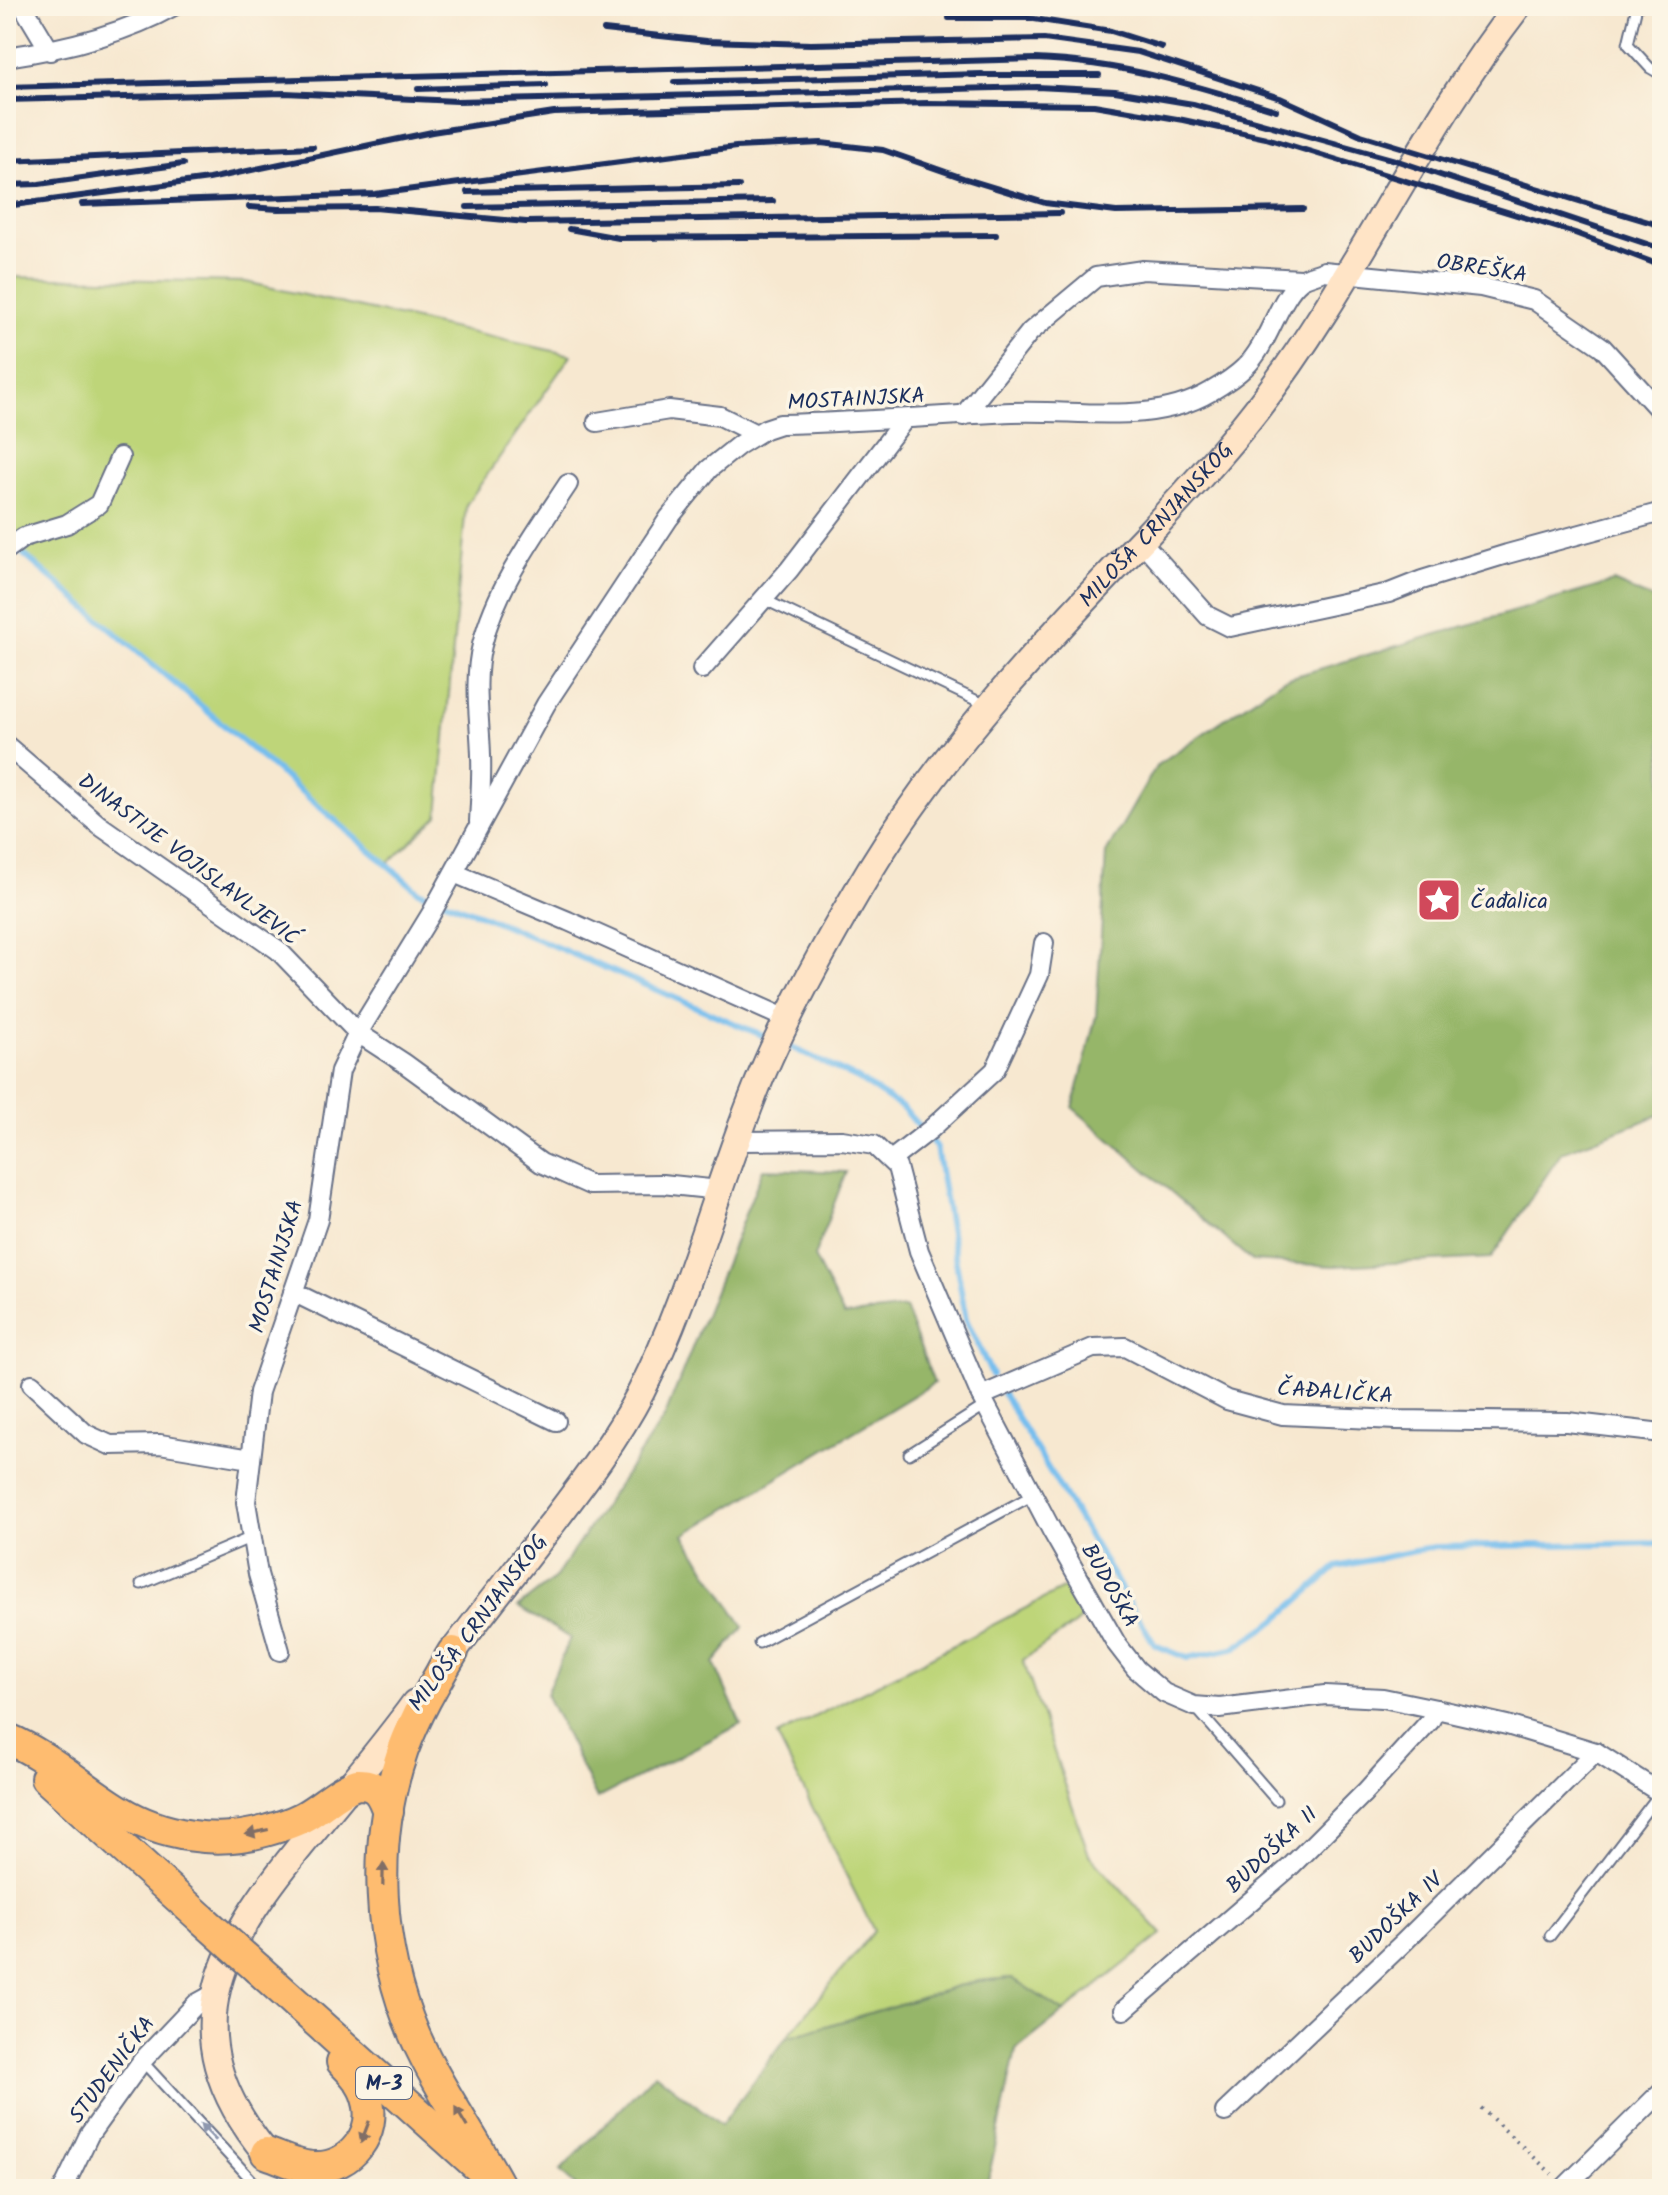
<svg xmlns="http://www.w3.org/2000/svg" width="1668" height="2195" font-family="Kalam,sans-serif">
	<style>
		.green { fill: #bed579; stroke: #6c826c; stroke-width: 2 }
		.forest { fill: #96b669; stroke: #587264; stroke-width: 2 }
		.lines { fill: none; stroke-linecap: round; stroke-linejoin: round }
		.stream { stroke: #76beee; stroke-width: 6 }
		.lane-casing { stroke: #687086; stroke-width: 13 }
		.street-casing { stroke: #687086; stroke-width: 22 }
		.secondary-casing { stroke: #687086; stroke-width: 30 }
		.primary-casing { stroke: #687086; stroke-width: 34 }
		.path { stroke: #687086; stroke-width: 4; stroke-dasharray: 2 6; stroke-linecap: butt }
		.lane { stroke: #fff; stroke-width: 9 }
		.street { stroke: #fff; stroke-width: 18 }
		.secondary { stroke: #ffe4c6; stroke-width: 26 }
		.primary { stroke: #febc70; stroke-width: 30 }
		.rail { stroke: #1b2f5e; stroke-width: 6 }
		.primary-bridge-casing { stroke: #687086; stroke-width: 34; stroke-linecap: butt }
		.primary-bridge { stroke: #febc70; stroke-width: 30 }
		.oneway { fill: #816e66 }
		.oneway2 { fill: #8d97ae }
		.labels { text-anchor: middle; stroke-width: 7; stroke-linejoin: round; paint-order: stroke }
		.shield { fill: #fcf5e5; stroke: #5e6a86; stroke-width: 2 }
		.shield-label { font-size: 20px; font-weight: bold; fill: #1b2f5e }
		.street-label { font-size: 22px; fill: #1b2f5e; stroke: #fcf5e5 }
		.poi-label { font-size: 22px; fill: #1b2f5e; stroke: #fcf5e5; text-anchor: start }
	</style>
	<rect width="100%" height="100%" fill="#fcf5e5"/>
	<filter id="ink" filterUnits="userSpaceOnUse"><feTurbulence type="fractalNoise" baseFrequency=".0125" numOctaves="2"/><feDisplacementMap in="SourceGraphic" scale="16" xChannelSelector="R" yChannelSelector="G"/><feConvolveMatrix kernelMatrix="1 2 1 2 8 2 1 2 1" color-interpolation-filters="sRGB"/></filter>
	<filter id="wash" filterUnits="userSpaceOnUse"><feTurbulence type="fractalNoise" baseFrequency=".006" numOctaves="4" result="noise"/><feDisplacementMap in="SourceGraphic" scale="32" xChannelSelector="R" yChannelSelector="G"/><feGaussianBlur stdDeviation="1.8" result="paint"/><feColorMatrix in="noise" values="0 0 0 0 0 0 0 0 0 0 0 0 0 0 0 0 0 1.4 0 .05"/><feComposite in="paint" operator="in"/></filter>
	<g filter="url(#wash)">
		<rect width="100%" height="100%" fill="#f7e8d0"/>
		<g class="green">
			<polygon points="6,277 246,282 571,355 466,505 438,815 387,865 6,541"/>
			<polygon points="1080,1580 1095,1606 1075,1624 1023,1660 1089,1855 1162,1934 1064,2012 1012,1978 977,1981 786,2038 874,1931 777,1736"/>
		</g>
		<g class="forest">
			<polygon points="1613,582 1662,603 1662,1114 1562,1152 1491,1258 1334,1266 1252,1261 1073,1108 1096,1016 1106,853 1157,765 1282,680"/>
			<polygon points="763,1169 846,1172 814,1257 844,1316 905,1308 934,1383 684,1535 744,1627 714,1663 741,1724 597,1799 546,1694 570,1638 518,1607 555,1578 665,1416"/>
			<polygon points="1012,1978 1064,2012 1016,2050 986,2189 579,2189 560,2171 655,2073 721,2125 786,2038 977,1981"/>
		</g>
		<g class="lines">
			<g class="stream">
				<polyline points="15,547 418,891 479,914 771,1039"/>
				<polyline points="782,1043 858,1079 904,1109 936,1147 966,1319 992,1375"/>
				<polyline points="1003,1394 1155,1645 1187,1658 1233,1649 1275,1621 1336,1567 1434,1547 1662,1543"/>
			</g>
		</g>
	</g>
	<g filter="url(#ink)">
		<g class="lines">
			<g class="lane-casing">
				<g id="lane">
					<polyline points="1637,6 1628,44 1650,68 1662,75"/>
					<polyline points="763,599 986,705"/>
					<polyline points="909,1454 986,1405"/>
					<polyline points="141,1584 252,1537"/>
					<polyline points="759,1643 1033,1495"/>
					<polyline points="1196,1708 1276,1800"/>
					<polyline points="1550,1936 1660,1793"/>
					<polyline points="142,2061 260,2189"/>
				</g>
			</g>
			<g class="street-casing">
				<g id="street">
					<polyline points="23,6 50,51"/>
					<path d="M6,57C63,49 124,34 174,6"/>
					<polyline points="963,416 1030,332 1096,277 1143,270 1301,279"/>
					<polyline points="597,422 669,410 720,416 756,434"/>
					<polyline points="1141,541 1208,616 1230,627 1389,593 1422,580 1507,554 1662,512"/>
					<polyline points="6,550 24,537 67,524 99,504 120,457"/>
					<polyline points="702,669 789,570 904,420"/>
					<polyline points="6,745 99,825 278,950 358,1033 404,1063 541,1163 590,1185 662,1184 719,1190"/>
					<path d="M479,822C480,800 482,777 481,755C480,719 473,681 482,645C496,587 535,534 568,484"/>
					<polyline points="454,873 568,921 789,1020"/>
					<polyline points="737,1141 842,1140 874,1145 897,1167 919,1251 981,1396 1052,1531 1116,1643 1136,1669 1164,1693 1194,1706 1220,1708 1325,1695 1383,1698 1436,1709 1507,1725 1596,1752 1662,1794"/>
					<polyline points="891,1160 931,1129 995,1070 1039,975 1044,943"/>
					<polyline points="293,1292 556,1421"/>
					<polyline points="32,1384 86,1434 110,1445 160,1444 251,1459"/>
					<polyline points="981,1396 1093,1348 1125,1347 1227,1400 1283,1415 1396,1420 1567,1422 1662,1433"/>
					<path d="M280,1651L258,1574L246,1502L259,1392L318,1220L340,1071L358,1033L431,914L546,704L669,518L709,469L739,445L765,429L780,424C858,422 935,416 1012,412C1077,409 1152,426 1210,392C1222,385 1236,376 1245,367C1269,345 1278,298 1301,280C1307,276 1317,274 1324,271L1481,287L1534,300L1602,347L1662,413"/>
					<polyline points="1124,2010 1289,1868 1367,1790 1430,1721 1436,1709"/>
					<polyline points="1225,2112 1404,1942 1596,1752"/>
					<polyline points="63,2189 89,2135 142,2061 196,2004 216,1993"/>
					<polyline points="1563,2189 1662,2091"/>
				</g>
			</g>
			<g class="secondary-casing">
				<g id="secondary">
					<path id="s1" d="M441,1668C476,1620 514,1573 551,1525C583,1483 616,1440 641,1392C692,1291 718,1178 762,1074C792,1004 831,935 870,870C945,747 1045,641 1144,538C1183,496 1221,455 1256,410C1355,283 1419,133 1518,6"/>
					<path d="M266,2153C164,2029 224,1938 313,1831C347,1789 383,1747 415,1703"/>
				</g>
			</g>
			<g class="primary-casing">
				<g id="primary">
					<path d="M453,1652C434,1684 416,1715 403,1750C371,1841 377,1949 415,2036C438,2088 472,2135 499,2185"/>
					<path d="M6,1738C49,1756 80,1786 119,1810C161,1836 217,1845 265,1831C279,1827 293,1823 305,1816C323,1806 338,1790 357,1784C377,1783 382,1795 388,1812"/>
					<polyline points="46,1778 202,1919"/>
					<polyline points="258,1969 484,2172"/>
					<path d="M266,2153C281,2158 298,2167 315,2167C351,2168 378,2132 367,2098C363,2083 352,2072 342,2062"/>
				</g>
			</g>
			<polyline class="path" points="1481,2108 1552,2174"/>
			<use href="#lane" class="lane"/>
			<use href="#street" class="street"/>
			<use href="#secondary" class="secondary"/>
			<use href="#primary" class="primary"/>
			<g class="rail">
				<polyline points="949,18 1028,18 1111,31 1162,47"/>
				<polyline points="604,30 707,41 811,44 1044,39 1138,52 1280,98 1361,135 1662,226"/>
				<polyline points="971,75 1099,75"/>
				<polyline points="674,82 982,74"/>
				<path d="M6,87L1035,59C1121,62 1195,85 1276,110"/>
				<polyline points="418,89 546,85"/>
				<polyline points="6,100 285,93 457,101 1037,87 1115,91 1193,104 1395,160 1662,249"/>
				<polyline points="6,161 313,147"/>
				<polyline points="6,185 39,184 183,164"/>
				<polyline points="467,192 739,186"/>
				<polyline points="82,204 375,194 736,147 821,143 883,150 963,178 1045,203 1116,212 1303,209"/>
				<polyline points="6,206 209,179 432,132 554,113 928,103 1094,105 1183,120 1266,138 1575,233 1662,266"/>
				<polyline points="249,207 278,209 375,208 526,222 1060,213"/>
				<polyline points="467,207 773,201"/>
				<polyline points="569,229 619,238 996,235"/>
			</g>
			<g class="primary-bridge-casing">
				<polyline id="primary-bridge" points="202,1919 258,1969"/>
			</g>
			<use href="#primary-bridge" class="primary-bridge"/>
		</g>
		<defs><path id="oneway-solid" d="M-6-.8H1V-3.2L6.5 0L1 3.2V.8H-6Z" transform="scale(2)"/></defs>
		<g class="oneway">
			<use href="#oneway-solid" transform="translate(257 1832) rotate(168)"/>
			<use href="#oneway-solid" transform="translate(383 1874) rotate(-89)"/>
			<use href="#oneway-solid" transform="translate(461 2117) rotate(-121)"/>
			<use href="#oneway-solid" transform="translate(365 2132) rotate(111)"/>
		</g>
		<use class="oneway2" href="#oneway-solid" transform="translate(208 2132) rotate(-133)"/>
	</g>
	<defs>
		<g id="sight-square" transform="scale(2.3)"><rect x="-9" y="-9" width="18" height="18" rx="4" fill="#d1495b" stroke="#fcf5e5"/><path d="M0-6L1.8-2.2L6-1.7L2.9 1.2L3.7 5.4L0 3.3L-3.7 5.4L-2.9 1.2L-6-1.7L-1.8-2.2Z" fill="#fff"/></g>
	</defs>
	<g fill-rule="evenodd">
		<use href="#sight-square" x="1439" y="900"/>
	</g>
	<g class="labels">
		<rect class="shield" x="356" y="2067" width="56" height="32" rx="6"/>
		<g class="shield-label">
			<text x="384" y="2090">M-3</text>
		</g>
		<g class="street-label">
			<text transform="translate(1482 267) rotate(9)" y="8">OBREŠKA</text>
			<text transform="translate(856 398) rotate(-3)" y="8">MOSTAINJSKA</text>
			<text dy="8" stroke="none"><textPath href="#s1" startOffset="1362">MILOŠA CRNJANSKOG</textPath></text>
			<text transform="translate(190 859) rotate(37)" y="8">DINASTIJE VOJISLAVLJEVIĆ</text>
			<text transform="translate(275 1266) rotate(-73)" y="8">MOSTAINJSKA</text>
			<text transform="translate(1335 1391) rotate(4)" y="8">ČAĐALIČKA</text>
			<text transform="translate(1111 1585) rotate(60)" y="8">BUDOŠKA</text>
			<text transform="translate(477 1622) rotate(-53)" y="8">MILOŠA CRNJANSKOG</text>
			<text transform="translate(1271 1849) rotate(-43)" y="8">BUDOŠKA II</text>
			<text transform="translate(1395 1917) rotate(-44)" y="8">BUDOŠKA IV</text>
			<text transform="translate(111 2069) rotate(-53)" y="8">STUDENIČKA</text>
		</g>
		<g class="poi-label">
			<text x="1470" y="908">Čađalica</text>
		</g>
	</g>
	<rect width="1668" height="2195" fill="none" stroke="#fcf5e5" stroke-width="32"/>
</svg>
